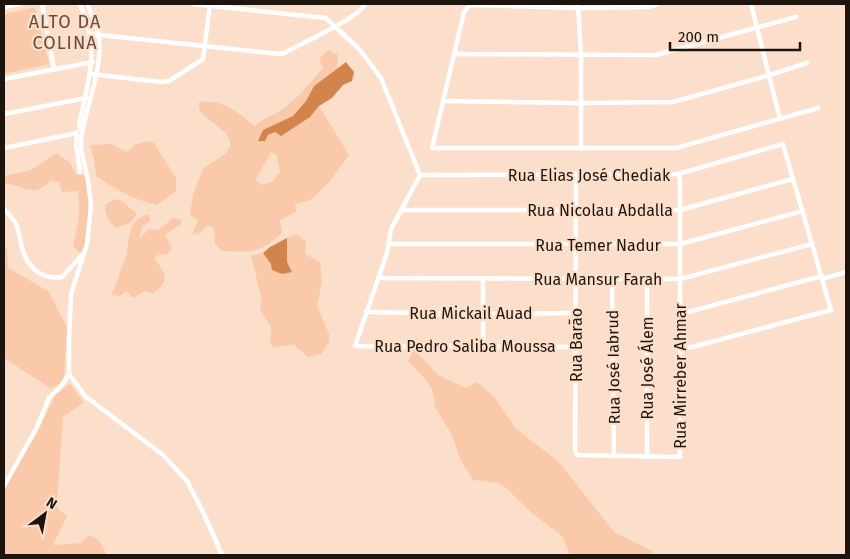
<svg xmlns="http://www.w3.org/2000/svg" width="850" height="559" font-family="'Fira Sans',sans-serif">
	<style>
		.green { fill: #f9c9a9; fill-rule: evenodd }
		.water { fill: #d2844c }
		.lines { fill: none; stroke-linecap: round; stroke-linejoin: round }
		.minor { stroke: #fff; stroke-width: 4.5 }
		.labels { text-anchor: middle; stroke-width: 4.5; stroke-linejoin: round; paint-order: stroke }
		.street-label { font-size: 16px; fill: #1e140e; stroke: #fcdfcb }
		.neighbourhood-label { font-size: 18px; letter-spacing: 1px; fill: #654d3c; stroke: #fcdfcb }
	</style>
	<rect width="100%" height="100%" fill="#fcdfcb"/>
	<g class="green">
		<polygon points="35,7 49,64 4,74 4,14"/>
		<path d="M329,50L338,55L337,68L314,86L306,101L293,116L263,130L268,135L275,132L281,135L310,117L319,106L349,155L330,181L310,200L295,204L296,212L280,220L282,232C277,239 260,251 251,251C242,252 232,251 222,251L215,244L214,228L208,225L199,233L192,235L198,220L190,215L193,194L203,169L226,153L230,147V140L226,133L203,115L199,109V102C223,99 237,112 255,126C266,117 278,113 288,105C301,95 312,80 323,68L319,60L322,55ZM271,152L276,154L280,172L272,182L261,185L256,179Z"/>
		<path d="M149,141L154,143L176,178V191L157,205C134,200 115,189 96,176L94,159L90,145L111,144L127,152L134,145Z"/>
		<path d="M57,153L70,163L76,175H84L89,195L88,229L86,245L80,253L73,246C77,228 82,209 77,191L62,192L59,182L51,181C30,199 27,186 4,183V176L31,170Z"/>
		<path d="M114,199L122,201L137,214L130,223L116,228C109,221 105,216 105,205Z"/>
		<path d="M148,214L151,220L142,227L139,239L149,229L158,230L173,218L182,219L181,224L165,235L172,248L167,255L160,254L154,258C166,274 171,280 153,293L145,291L133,298L126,291L120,296L111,295C115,287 117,281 120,272C121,267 124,263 126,257C130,239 126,221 148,214Z"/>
		<polygon points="296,234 306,241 305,254 320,262 322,282 317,306 329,334 329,342 321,354 308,357 294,345 274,347 270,343 271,327 260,309 262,300 251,256 263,253 272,264 292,271 287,262 287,238"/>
		<polygon points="4,247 7,248 8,268 48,291 67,327 64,377 58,385 50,388 4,358"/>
		<path d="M414,349L438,375L466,388L477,382L494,397L516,429L558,461L614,532L654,552L651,555H570L562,536L533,514L505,487L498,483L473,480L460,459L453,437L434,405C438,387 419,374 408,361Z"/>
		<polygon points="70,384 84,402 63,417 57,501 58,509 67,516 53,545 81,543 89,535 99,540 107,555 4,555 4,490 41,425 56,394"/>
	</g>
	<g class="water">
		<polygon points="346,62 354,72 352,81 343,85 332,98 319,106 310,117 281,136 275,132 268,135 265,141 258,141 263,130 293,116 306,101 314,86"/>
		<polygon points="287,238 287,262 292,272 282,274 272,270 271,264 263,253 270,247"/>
	</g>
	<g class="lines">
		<g class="minor">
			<polyline points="42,4 54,69"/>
			<path d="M80,4C101,52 88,78 79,126L82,131"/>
			<path d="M87,4C91,13 96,23 98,33C105,66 85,107 81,140V149L88,180L91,205L87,244L71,294L69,340V374L85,396L163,455L187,481L204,514L222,555"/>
			<polyline points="193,4 326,18 360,50 381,78 420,175"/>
			<polyline points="578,4 581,56 581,149"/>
			<polyline points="658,4 649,7 579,8 476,5 469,6 464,12 432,148 676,148 818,108"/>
			<polyline points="751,4 780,119"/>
			<polyline points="4,7 20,4"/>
			<path d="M91,34L279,54L284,53C300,44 359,18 365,4"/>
			<polyline points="455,54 656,55 796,17"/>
			<polyline points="90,74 161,82 169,81 203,59 210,4"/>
			<polyline points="4,79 93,62"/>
			<polyline points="444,101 580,103 673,102 770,75 807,63"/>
			<polyline points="4,114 86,98"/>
			<polyline points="77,132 76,144 80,172"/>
			<polyline points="4,148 77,133"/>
			<polyline points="576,174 575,450 577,455 680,457 680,179 678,174"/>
			<polyline points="420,175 678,174 783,144 831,310 692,347 680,348"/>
			<polyline points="420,175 391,229 387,253 355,346 576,347"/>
			<path d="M4,209C9,214 13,218 16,224C20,233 20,243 23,251C29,269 43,280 62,277L82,255"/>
			<polyline points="402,210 680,210 793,179"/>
			<polyline points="389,244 680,244 803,211"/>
			<polyline points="378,278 680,279 812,244"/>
			<polyline points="612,279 614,456"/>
			<polyline points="822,279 846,272"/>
			<polyline points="366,312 483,314 576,313"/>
			<polyline points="680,312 688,312 822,276"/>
			<polyline points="483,345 483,279"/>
			<polyline points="647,457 647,279"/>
			<polyline points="4,486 36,429 49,398 63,384 69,374"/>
		</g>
	</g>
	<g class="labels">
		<g class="street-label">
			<text x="589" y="181">Rua Elias José Chediak</text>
			<text x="600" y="216">Rua Nicolau Abdalla</text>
			<text x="598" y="251">Rua Temer Nadur</text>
			<text x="598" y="285">Rua Mansur Farah</text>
			<text x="471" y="319">Rua Mickail Auad</text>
			<text transform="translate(576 345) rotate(-90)" y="6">Rua Barão</text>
			<text x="465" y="352">Rua Pedro Saliba Moussa</text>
			<text transform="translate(613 367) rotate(-91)" y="6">Rua José Iabrud</text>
			<text transform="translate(647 368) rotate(-90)" y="6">Rua José Álem</text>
			<text transform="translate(680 376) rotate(-90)" y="6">Rua Mirreber Ahmar</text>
		</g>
		<g class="neighbourhood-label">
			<text x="65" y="28">ALTO DA<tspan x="65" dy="21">COLINA</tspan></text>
		</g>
	</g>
	<rect width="850" height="559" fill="none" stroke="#1e140e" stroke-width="10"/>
	<g transform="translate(45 514) rotate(32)" stroke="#fcdfcb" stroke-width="4" paint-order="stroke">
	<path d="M0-4L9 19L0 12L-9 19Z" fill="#1e140e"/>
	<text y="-8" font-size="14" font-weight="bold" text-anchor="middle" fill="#1e140e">N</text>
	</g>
	<path d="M670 42v8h130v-8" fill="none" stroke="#1e140e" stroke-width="2.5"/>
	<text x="678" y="42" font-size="15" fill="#1e140e" stroke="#fcdfcb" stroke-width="4" paint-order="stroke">200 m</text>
</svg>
